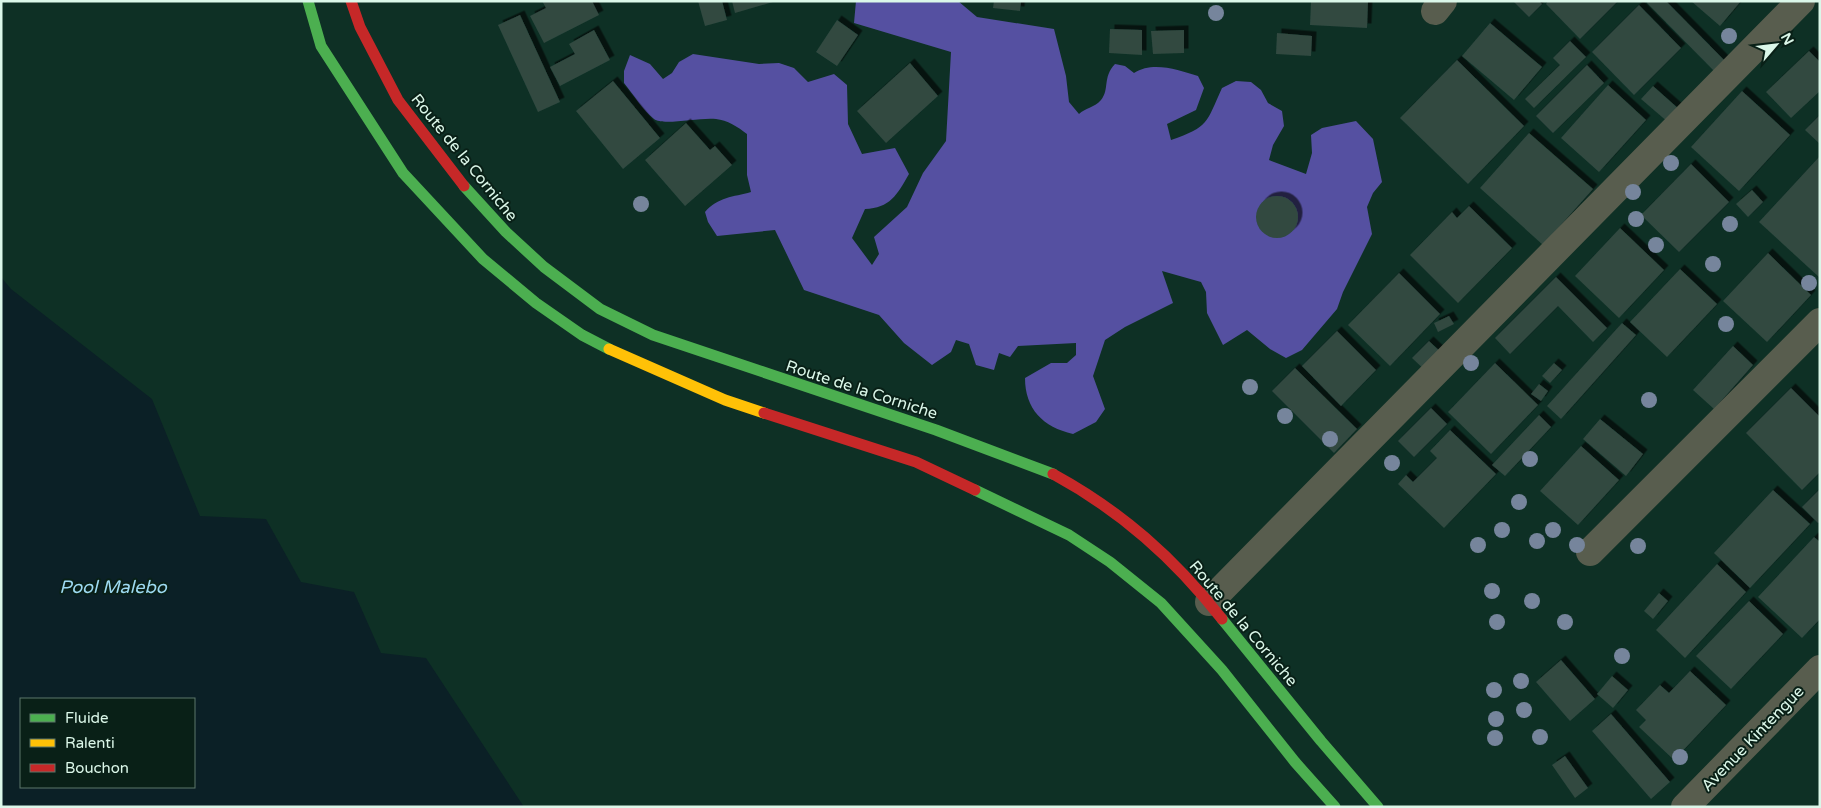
<svg xmlns="http://www.w3.org/2000/svg" width="1821" height="808" font-family="'Varela Round',sans-serif">
	<style>
		.forest { fill: #5550a1 }
		.water { fill: #0b2026; fill-rule: evenodd }
		.building { fill: #304940; filter: url(#shadow) }
		.lines { fill: none; stroke-linecap: round; stroke-linejoin: round }
		.street { stroke: #585d4e; stroke-width: 28 }
		.fast { stroke: #4caf50; stroke-width: 11 }
		.slow { stroke: #ffc107; stroke-width: 11 }
		.jam { stroke: #c62828; stroke-width: 11 }
		.tree { fill: #76859c }
		.labels { text-anchor: middle; stroke-width: 4; stroke-linejoin: round; paint-order: stroke }
		.street-label { font-size: 16px; fill: #dbf7e9; stroke: #092017 }
		.water-label { font-size: 18px; font-style: italic; fill: #9dd9f1; stroke: #092017 }
	</style>
	<defs>
		<filter id="shadow"><feDropShadow dx="4.5" dy="-4.5" stdDeviation="0" flood-color="#0009"/></filter>
	</defs>
	<rect width="100%" height="100%" fill="#0e3025"/>
	<path class="forest" d="M856,1H958L977,17L1054,29L1066,76L1069,102L1079,114C1085,108 1094,108 1101,100C1110,89 1102,78 1115,64L1125,66L1134,73C1153,61 1178,70 1198,76L1204,88L1196,110L1167,124L1171,140C1209,127 1206,123 1222,88L1236,81L1251,82L1261,90L1268,103L1282,111L1284,126L1273,145L1269,160L1306,174L1312,153L1311,135L1322,128L1356,121L1373,139L1382,182L1373,193L1367,207L1372,234L1343,292L1337,309L1302,350L1286,358L1270,349L1247,330L1223,345L1207,313L1206,292L1201,282L1162,271L1173,303L1125,327L1105,340L1093,376L1105,409L1096,422L1073,434C1043,427 1025,409 1025,378L1051,363H1067L1076,355V343L1018,346L1010,357L999,353L994,370L976,365L969,344L956,340L951,352L932,365L904,343L879,315L804,290L775,230L717,236L708,222L705,212C718,197 733,197 751,192L747,175V134C738,127 727,120 716,119C700,117 663,126 654,119C643,111 633,94 624,83V71L630,55L650,64L663,79L672,73L679,62L693,54L759,64L779,63L794,68L808,82L834,74L847,85L848,124L862,154L895,148L909,174C897,195 890,208 865,209L852,238L872,265L879,254L874,237L907,207L923,173L946,141L951,52L854,23Z"/>
	<path class="water" d="M1,277L11,289L152,399L200,516L266,519L301,582L354,592L381,653L426,658L524,807H1ZM21,699H194V787H21Z"/>
	<g class="building">
		<polygon points="542,1 592,1 599,15 544,43 530,16 546,8"/>
		<polygon points="698,1 722,1 727,20 705,26"/>
		<polygon points="732,1 773,1 773,2 735,13"/>
		<polygon points="994,1 1021,1 1020,11 993,8"/>
		<polygon points="1311,1 1368,1 1367,28 1310,25"/>
		<polygon points="1513,1 1539,1 1542,4 1529,17"/>
		<polygon points="1548,1 1618,1 1580,39 1546,4"/>
		<polygon points="1648,1 1666,1 1727,63 1716,73 1647,3"/>
		<polygon points="1691,1 1741,1 1720,26"/>
		<polygon points="1639,5 1681,48 1634,95 1592,52"/>
		<polygon points="520,15 560,102 538,112 498,25"/>
		<polygon points="837,20 858,35 837,66 816,52"/>
		<polygon points="1490,23 1542,67 1514,100 1462,56"/>
		<polygon points="1110,29 1142,30 1142,55 1109,53"/>
		<polygon points="594,30 610,60 560,86 550,67 575,54 569,44"/>
		<polygon points="1184,30 1184,53 1153,54 1151,31"/>
		<polygon points="1277,33 1312,36 1311,56 1276,54"/>
		<polygon points="1570,41 1586,57 1534,108 1525,99 1560,65 1553,58"/>
		<polygon points="1809,51 1820,62 1820,91 1791,118 1766,92"/>
		<polygon points="1457,60 1524,126 1468,184 1400,118"/>
		<polygon points="910,63 938,96 886,143 857,111"/>
		<polygon points="1587,65 1604,83 1553,133 1536,116"/>
		<polygon points="613,81 660,138 623,169 576,111"/>
		<polygon points="1608,85 1646,120 1599,172 1561,138"/>
		<polygon points="1653,86 1680,110 1669,123 1641,99"/>
		<polygon points="1742,91 1790,135 1739,191 1691,147"/>
		<polygon points="1820,115 1820,144 1805,130"/>
		<polygon points="686,123 710,150 715,146 732,165 685,206 645,160"/>
		<polygon points="1529,133 1593,189 1543,245 1480,188"/>
		<polygon points="1820,156 1820,278 1759,222"/>
		<polygon points="1691,164 1729,202 1679,252 1641,215"/>
		<polygon points="1752,190 1763,202 1748,217 1736,204"/>
		<circle cx="1277" cy="217" r="21"/>
		<polygon points="1469,206 1512,248 1458,303 1410,255 1452,212 1457,218"/>
		<polygon points="1620,228 1664,270 1619,318 1575,276"/>
		<polygon points="1768,253 1811,295 1767,342 1723,301"/>
		<polygon points="1680,269 1717,304 1667,357 1630,322"/>
		<polygon points="1399,273 1440,314 1390,366 1348,325"/>
		<polygon points="1556,277 1607,328 1593,342 1558,306 1510,354 1495,338"/>
		<polygon points="1449,316 1454,324 1438,332 1434,323"/>
		<polygon points="1622,323 1636,335 1561,419 1547,406"/>
		<polygon points="1337,331 1376,370 1341,406 1302,366"/>
		<polygon points="1429,341 1445,356 1428,373 1412,358"/>
		<polygon points="1733,346 1753,365 1714,409 1693,390"/>
		<polygon points="1495,363 1538,405 1491,454 1448,412"/>
		<polygon points="1554,363 1562,370 1550,383 1542,376"/>
		<polygon points="1295,368 1357,429 1334,453 1272,391"/>
		<polygon points="1539,384 1548,391 1541,401 1531,394"/>
		<polygon points="1791,388 1820,417 1820,472 1802,490 1746,433"/>
		<polygon points="1431,408 1447,424 1414,457 1398,441"/>
		<polygon points="1539,415 1551,427 1505,476 1492,465"/>
		<polygon points="1600,419 1643,454 1626,476 1583,439"/>
		<polygon points="1450,430 1496,474 1444,528 1398,484 1406,475 1413,482 1437,458 1430,451"/>
		<polygon points="1581,446 1619,480 1578,525 1540,491"/>
		<polygon points="1820,489 1820,522 1818,523 1802,507"/>
		<polygon points="1773,490 1810,524 1750,588 1714,553"/>
		<polygon points="1814,537 1820,542 1820,619 1802,638 1758,597"/>
		<polygon points="1717,564 1746,592 1685,658 1656,630"/>
		<polygon points="1659,593 1668,601 1653,619 1644,611"/>
		<polygon points="1749,601 1783,634 1731,689 1696,656"/>
		<polygon points="1561,660 1595,699 1570,721 1536,682"/>
		<polygon points="1690,671 1726,705 1674,760 1639,727 1646,720 1636,710 1660,685 1669,693"/>
		<polygon points="1612,676 1628,690 1613,708 1597,694"/>
		<polygon points="1611,714 1670,782 1651,799 1592,731"/>
		<polygon points="1565,756 1588,788 1575,798 1552,765"/>
	</g>
	<g class="lines">
		<g class="street">
			<polyline points="1435,11 1443,1"/>
			<polyline points="1590,552 1820,322"/>
			<polyline points="1209,602 1801,1"/>
			<polyline points="1685,807 1820,669"/>
		</g>
		<g class="fast">
			<polyline points="308,1 321,46 403,173 483,259 536,303 582,335 609,349"/>
			<polyline points="464,186 506,232 544,267 600,309 653,335 936,430 1053,474"/>
			<polyline points="975,490 1069,535 1110,562 1161,603 1222,670 1295,762 1335,807"/>
			<polyline points="1222,619 1321,741 1378,807"/>
		</g>
		<polyline class="slow" points="609,349 725,400 764,413"/>
		<g class="jam">
			<polyline points="351,1 360,27 398,100 464,186"/>
			<polyline points="764,413 916,462 975,490"/>
			<path d="M1053,474C1121,511 1174,558 1222,619"/>
		</g>
	</g>
	<g class="tree">
		<circle cx="1216" cy="13" r="8"/>
		<circle cx="1729" cy="36" r="8"/>
		<circle cx="1671" cy="163" r="8"/>
		<circle cx="1633" cy="192" r="8"/>
		<circle cx="641" cy="204" r="8"/>
		<circle cx="1636" cy="219" r="8"/>
		<circle cx="1730" cy="224" r="8"/>
		<circle cx="1656" cy="245" r="8"/>
		<circle cx="1713" cy="264" r="8"/>
		<circle cx="1809" cy="283" r="8"/>
		<circle cx="1726" cy="324" r="8"/>
		<circle cx="1471" cy="363" r="8"/>
		<circle cx="1250" cy="387" r="8"/>
		<circle cx="1649" cy="400" r="8"/>
		<circle cx="1285" cy="416" r="8"/>
		<circle cx="1330" cy="439" r="8"/>
		<circle cx="1530" cy="459" r="8"/>
		<circle cx="1392" cy="463" r="8"/>
		<circle cx="1519" cy="502" r="8"/>
		<circle cx="1502" cy="530" r="8"/>
		<circle cx="1553" cy="530" r="8"/>
		<circle cx="1537" cy="541" r="8"/>
		<circle cx="1478" cy="545" r="8"/>
		<circle cx="1577" cy="545" r="8"/>
		<circle cx="1638" cy="546" r="8"/>
		<circle cx="1492" cy="591" r="8"/>
		<circle cx="1532" cy="601" r="8"/>
		<circle cx="1497" cy="622" r="8"/>
		<circle cx="1565" cy="622" r="8"/>
		<circle cx="1622" cy="656" r="8"/>
		<circle cx="1521" cy="681" r="8"/>
		<circle cx="1494" cy="690" r="8"/>
		<circle cx="1524" cy="710" r="8"/>
		<circle cx="1496" cy="719" r="8"/>
		<circle cx="1540" cy="737" r="8"/>
		<circle cx="1495" cy="738" r="8"/>
		<circle cx="1680" cy="757" r="8"/>
	</g>
	<g class="labels">
		<g class="street-label">
			<text transform="translate(465 157) rotate(51)" y="6">Route de la Corniche</text>
			<text transform="translate(862 389) rotate(18)" y="6">Route de la Corniche</text>
			<text transform="translate(1244 623) rotate(50)" y="6">Route de la Corniche</text>
			<text transform="translate(1752 738) rotate(-46)" y="6">Avenue Kintengue</text>
		</g>
		<g class="water-label">
			<text x="113" y="593">Pool Malebo</text>
		</g>
	</g>
	<rect width="1821" height="808" fill="none" stroke="#dbf7e9" stroke-width="5"/>
	<rect x="20" y="698" width="175" height="90" fill="#092017" stroke="#5d766b"/>
	<rect x="30" y="714" width="25" height="8" fill="#4caf50" stroke="#5d766b"/>
	<text x="65" y="723" font-size="15" fill="#dbf7e9">Fluide</text>
	<rect x="30" y="739" width="25" height="8" fill="#ffc107" stroke="#5d766b"/>
	<text x="65" y="748" font-size="15" fill="#dbf7e9">Ralenti</text>
	<rect x="30" y="764" width="25" height="8" fill="#c62828" stroke="#5d766b"/>
	<text x="65" y="773" font-size="15" fill="#dbf7e9">Bouchon</text>
	<g transform="translate(1776 45) rotate(62)" stroke="#092017" stroke-width="4" paint-order="stroke">
	<path d="M0-4L9 19L0 12L-9 19Z" fill="#dbf7e9"/>
	<text y="-8" font-size="14" font-weight="bold" text-anchor="middle" fill="#dbf7e9">N</text>
	</g>
</svg>
